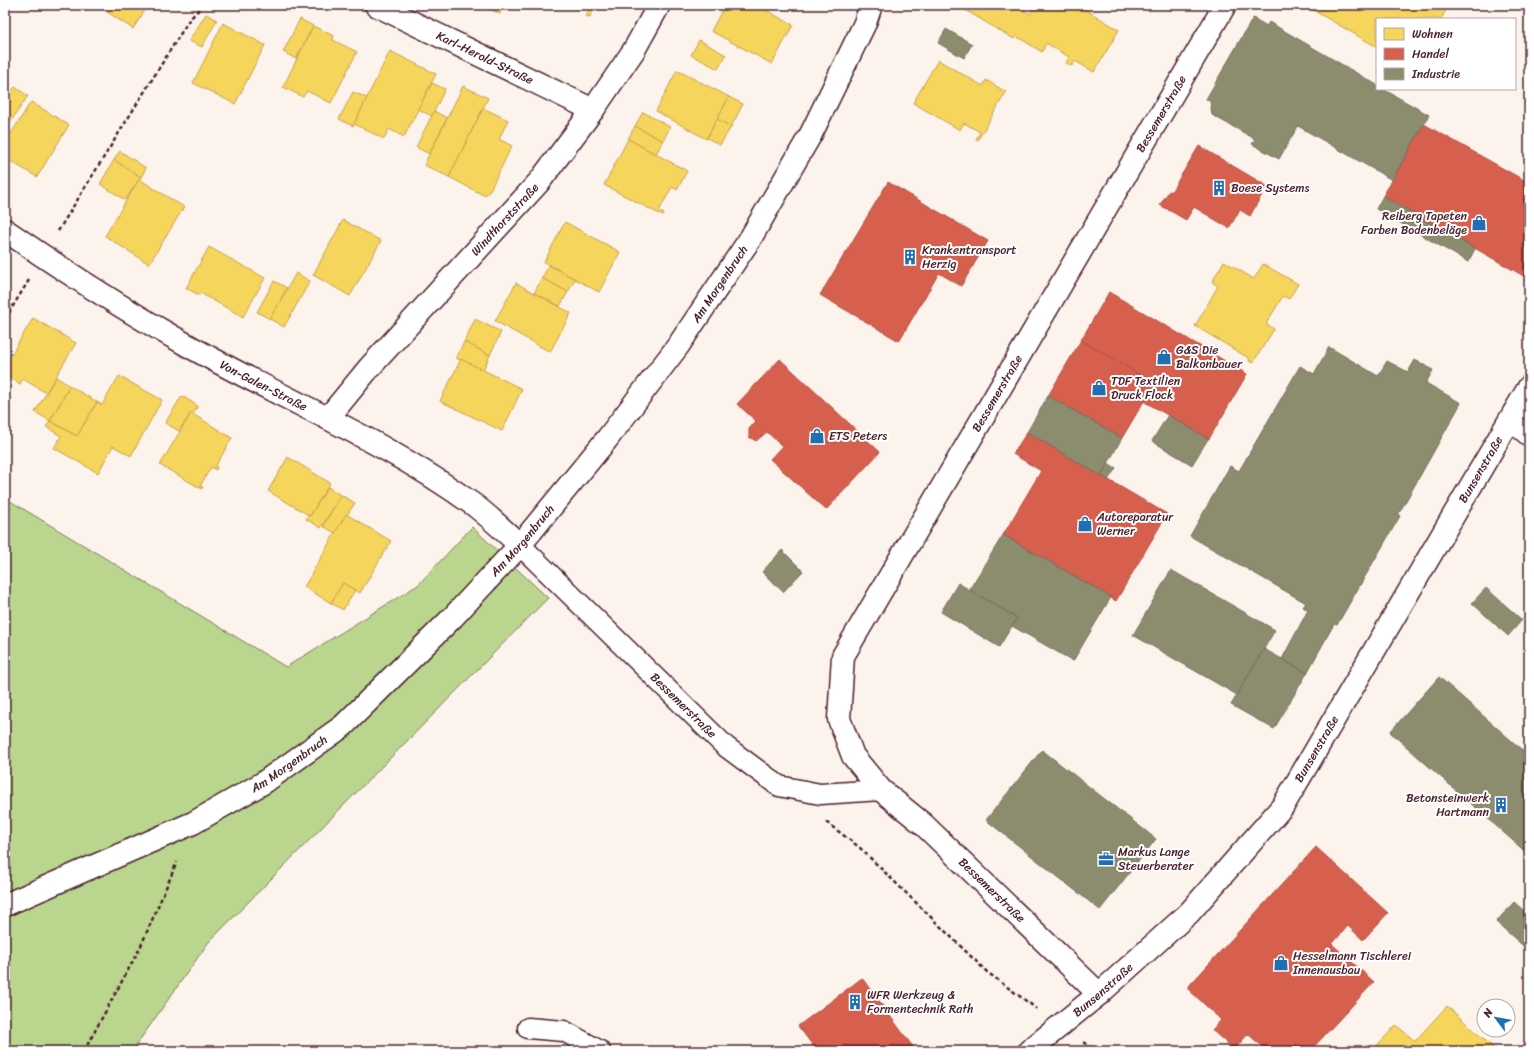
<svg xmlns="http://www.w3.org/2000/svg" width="1534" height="1056" font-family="Sriracha,sans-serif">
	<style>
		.green { fill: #bad68e; stroke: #827a5c }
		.homes { fill: #f6d55c; stroke: #c29e4d }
		.shops { fill: #d6604d; stroke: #ac4c43 }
		.industry { fill: #8c8c6e; stroke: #786b5a }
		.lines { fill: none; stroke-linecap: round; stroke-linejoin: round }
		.service-casing { stroke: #4a1f2b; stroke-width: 23 }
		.minor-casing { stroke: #4a1f2b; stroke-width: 25 }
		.path { stroke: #4a1f2b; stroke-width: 2.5; stroke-dasharray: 4 3; stroke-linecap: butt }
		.service { stroke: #fff; stroke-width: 20 }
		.minor { stroke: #fff; stroke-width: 22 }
		.labels { text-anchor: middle; stroke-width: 4; stroke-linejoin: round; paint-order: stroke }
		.street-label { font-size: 12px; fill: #4a1f2b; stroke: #fff }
		.poi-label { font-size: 12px; fill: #4a1f2b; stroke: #fff; text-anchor: start }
	</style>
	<rect width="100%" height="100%" fill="#fcf3ec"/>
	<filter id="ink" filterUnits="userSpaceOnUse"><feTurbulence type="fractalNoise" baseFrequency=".025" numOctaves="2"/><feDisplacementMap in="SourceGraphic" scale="8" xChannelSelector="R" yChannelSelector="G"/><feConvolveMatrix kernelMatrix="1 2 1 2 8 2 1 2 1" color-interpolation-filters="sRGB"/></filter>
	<g filter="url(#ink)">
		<polygon class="green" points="5,498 286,667 418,585 472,527 548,598 208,943 132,1051 5,1051"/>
		<g class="homes">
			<polygon points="102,5 148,5 133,29 101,8"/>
			<polygon points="481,5 498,5 496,9 501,12 500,14"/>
			<polygon points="582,5 595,5 590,17 586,16 590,8"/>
			<polygon points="725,5 757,5 793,25 772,64 711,31"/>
			<polygon points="961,5 1015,5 1030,14 1035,5 1070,5 1080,11 1083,8 1119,30 1094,72 1075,61 1072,66 1066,63 1069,57 1046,43 1042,52 1016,36 1014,39 960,7"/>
			<polygon points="1304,5 1449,5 1441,19 1377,19 1377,47"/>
			<polygon points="206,14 217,20 202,47 189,41"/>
			<polygon points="300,19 313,26 296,59 283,52"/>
			<polygon points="223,23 265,45 235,104 193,83"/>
			<polygon points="313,26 334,36 333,40 357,52 331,103 307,91 303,97 283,87"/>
			<polygon points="699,40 726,55 718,69 691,55"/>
			<polygon points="390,51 436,74 404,137 389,129 384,139 354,124"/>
			<polygon points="938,60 983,86 986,80 1006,92 978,140 976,139 980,132 964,123 960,130 913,103"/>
			<polygon points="677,70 729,97 706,139 656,111"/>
			<polygon points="432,83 445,89 432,116 418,109"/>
			<polygon points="463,86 488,98 449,177 424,165"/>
			<polygon points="15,87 28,96 11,121 5,116 5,98"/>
			<polygon points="353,92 367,98 353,126 339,119"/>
			<polygon points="727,96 743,104 731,127 717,119 729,97"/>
			<polygon points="31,102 69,125 37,177 5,158 5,143"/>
			<polygon points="483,108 508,120 499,139 512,146 490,190 485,196 449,177"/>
			<polygon points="434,111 447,118 429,154 416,147"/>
			<polygon points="643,112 670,127 663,141 635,126"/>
			<polygon points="717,119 731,127 720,145 707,138"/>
			<polygon points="635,126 663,141 656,154 628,139"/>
			<polygon points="628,139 687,171 677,190 672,187 659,211 664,214 663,216 604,185"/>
			<polygon points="120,151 146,168 141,177 114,160"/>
			<polygon points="114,160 141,177 125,200 100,184"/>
			<polygon points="139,179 184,207 149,264 105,236"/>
			<polygon points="343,220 381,241 350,296 313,275"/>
			<polygon points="565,222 620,252 599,292 544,262"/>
			<polygon points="209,247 265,278 243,317 200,293 199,295 186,288"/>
			<polygon points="1224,261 1254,279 1263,264 1298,284 1289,299 1283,296 1266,324 1274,329 1253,363 1249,361 1250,359 1195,326 1218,286 1212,282"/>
			<polygon points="549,265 575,279 568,292 542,278"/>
			<polygon points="296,273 310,281 284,327 270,319"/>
			<polygon points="542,278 568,292 560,306 534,293"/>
			<polygon points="274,281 287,288 270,319 257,312"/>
			<polygon points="516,283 571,313 550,352 495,321"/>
			<polygon points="33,318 76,343 46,393 23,379 20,384 5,375 5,365"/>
			<polygon points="475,319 501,332 490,355 464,342"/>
			<polygon points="464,342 490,355 483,370 456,358"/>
			<polygon points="461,359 522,389 502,431 440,401"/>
			<polygon points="119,376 162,400 131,456 113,446 98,473 54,448 61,436 46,427 50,421 77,436 97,402 102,405"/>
			<polygon points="56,377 70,386 50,421 35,412"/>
			<polygon points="70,386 97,402 77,436 50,421"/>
			<polygon points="182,396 198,406 193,414 191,413 179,431 165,423"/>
			<polygon points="191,413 232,438 215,467 217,467 216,470 211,467 200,486 203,487 202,489 160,465"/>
			<polygon points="288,457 330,483 310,516 268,491"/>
			<polygon points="328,487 341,495 321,528 306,519 309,515 310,516"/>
			<polygon points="341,495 355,503 335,533 323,526"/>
			<polygon points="346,514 391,541 360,593 343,583 331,603 304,587"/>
			<polygon points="343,583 355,590 343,610 331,603"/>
			<polygon points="1447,1006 1497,1051 1372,1051 1396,1025 1415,1041"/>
		</g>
		<g class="shops">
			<polygon points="1424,124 1529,183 1529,279 1383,196"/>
			<polygon points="1199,146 1267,186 1250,216 1240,210 1229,228 1194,207 1186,220 1160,205 1169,191 1171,192"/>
			<polygon points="888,182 988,241 961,286 939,273 899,341 820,295"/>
			<polygon points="1109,292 1247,374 1209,439 1138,398 1149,380 1081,340"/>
			<polygon points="1081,340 1149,380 1138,398 1144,401 1122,438 1048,396"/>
			<polygon points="780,359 880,452 826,510 770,459 782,446 767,432 756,441 749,437 749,429 756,421 737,404"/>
			<polygon points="1027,432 1167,514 1116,601 1003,535 1041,471 1013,454"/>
			<polygon points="1316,847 1388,913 1363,940 1348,926 1332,944 1374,982 1310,1051 1267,1051 1248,1034 1234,1050 1212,1030 1221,1020 1187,988"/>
			<polygon points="862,978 916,1051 817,1051 798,1026"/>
		</g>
		<g class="industry">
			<polygon points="1253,18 1267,26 1269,22 1377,85 1377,89 1383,89 1429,115 1392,180 1298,126 1279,159 1252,144 1255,139 1212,115 1210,101 1206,99"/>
			<polygon points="946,29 972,44 964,58 938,43"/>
			<polygon points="1383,196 1475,249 1468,262 1376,209"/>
			<polygon points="1329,347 1378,376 1387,361 1408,372 1415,360 1433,370 1426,383 1461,403 1398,515 1400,516 1337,625 1334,624 1307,673 1282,659 1308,610 1303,607 1306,603 1190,536 1230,466 1239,471 1300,366 1314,374"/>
			<polygon points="1048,396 1122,438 1101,476 1027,432"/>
			<polygon points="1168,415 1208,439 1192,465 1152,441"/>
			<polygon points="1108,463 1116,468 1108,480 1101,475"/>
			<polygon points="1003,535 1111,597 1073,661 1012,626 1017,618 969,590"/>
			<polygon points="782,550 803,571 783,592 762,572"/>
			<polygon points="1171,570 1275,630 1237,695 1133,635"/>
			<polygon points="958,583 1017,618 999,647 941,612"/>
			<polygon points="1486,588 1522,620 1508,636 1472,603"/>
			<polygon points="1264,649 1307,673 1274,729 1231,705"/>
			<polygon points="1439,677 1529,756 1529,855 1390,732"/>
			<polygon points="1042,750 1156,839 1100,910 986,820"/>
			<polygon points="1514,902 1529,915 1529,951 1496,922"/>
		</g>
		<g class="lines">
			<g class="service-casing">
				<g id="service">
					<polyline points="1510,420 1529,436"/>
					<path id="s1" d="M520,545L725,746L779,786L820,794L881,790"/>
					<polyline points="528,1028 564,1031 600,1051"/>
				</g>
			</g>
			<g class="minor-casing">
				<g id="minor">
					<path id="s2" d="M376,5L593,110"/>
					<path id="s3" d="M5,230C64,271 125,310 187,345C282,399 385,440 474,505C490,517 505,532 520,545"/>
					<path id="s4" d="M328,418L369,368L539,182L593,110L634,50L659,5"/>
					<path id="s5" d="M5,905L193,823L263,783L343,726L453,617L520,545L607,439L678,346L750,239L811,134L865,23L871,5"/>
					<path id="s6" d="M1099,994L923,824L881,790L853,756L839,719L843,656L1225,5"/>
					<path id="s7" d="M1029,1051L1099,994L1189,913L1283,806L1529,387"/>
				</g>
			</g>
			<g class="path">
				<polyline points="58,231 189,20 203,5"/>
				<polyline points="5,319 29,280"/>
				<polyline points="826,822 859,847 987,972 1037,1009"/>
				<polyline points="1084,1042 1096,1051"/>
				<polyline points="84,1051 140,948 177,862"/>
			</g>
			<use href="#service" class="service"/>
			<use href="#minor" class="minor"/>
		</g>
	</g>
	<defs>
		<g id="building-bare" transform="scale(1.2)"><path d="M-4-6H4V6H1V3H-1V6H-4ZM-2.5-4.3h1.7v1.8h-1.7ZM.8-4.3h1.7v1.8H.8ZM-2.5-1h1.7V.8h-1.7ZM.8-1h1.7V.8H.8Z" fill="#1f6fb2" stroke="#fff" stroke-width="2.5" paint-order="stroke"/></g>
		<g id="shop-bare" transform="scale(1.2)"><path d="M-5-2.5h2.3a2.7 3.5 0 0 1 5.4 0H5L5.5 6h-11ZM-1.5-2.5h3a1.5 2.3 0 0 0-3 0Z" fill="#1f6fb2" stroke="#fff" stroke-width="2.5" paint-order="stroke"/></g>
		<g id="office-bare" transform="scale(1.2)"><path d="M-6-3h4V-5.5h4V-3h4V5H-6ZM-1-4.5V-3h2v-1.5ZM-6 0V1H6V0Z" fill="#1f6fb2" stroke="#fff" stroke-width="2.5" paint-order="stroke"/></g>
	</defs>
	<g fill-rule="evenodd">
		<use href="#building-bare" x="1219" y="188"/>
		<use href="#shop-bare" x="1479" y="223"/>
		<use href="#building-bare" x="910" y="257"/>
		<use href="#shop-bare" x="1164" y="357"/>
		<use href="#shop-bare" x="1099" y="388"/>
		<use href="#shop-bare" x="817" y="436"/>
		<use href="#shop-bare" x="1085" y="524"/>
		<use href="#building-bare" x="1501" y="805"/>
		<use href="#office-bare" x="1106" y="859"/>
		<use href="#shop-bare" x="1281" y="963"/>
		<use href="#building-bare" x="855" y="1002"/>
	</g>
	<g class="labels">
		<g class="street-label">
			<text dy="4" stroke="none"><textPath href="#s2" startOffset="121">Karl-Herold-Straße</textPath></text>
			<text dy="4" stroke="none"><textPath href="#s6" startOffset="1074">Bessemerstraße</textPath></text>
			<text dy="4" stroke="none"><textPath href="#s4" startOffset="266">Windthorststraße</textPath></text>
			<text dy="4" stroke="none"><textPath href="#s5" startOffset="966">Am Morgenbruch</textPath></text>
			<text dy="4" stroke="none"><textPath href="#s3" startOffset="302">Von-Galen-Straße</textPath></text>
			<text dy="4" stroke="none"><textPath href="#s6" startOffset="750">Bessemerstraße</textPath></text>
			<text dy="4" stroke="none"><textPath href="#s7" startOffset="744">Bunsenstraße</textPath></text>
			<text dy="4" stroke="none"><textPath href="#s5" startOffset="642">Am Morgenbruch</textPath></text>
			<text dy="4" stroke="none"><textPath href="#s1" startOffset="229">Bessemerstraße</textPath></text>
			<text dy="4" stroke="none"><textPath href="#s7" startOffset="420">Bunsenstraße</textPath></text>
			<text dy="4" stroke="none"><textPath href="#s5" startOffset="318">Am Morgenbruch</textPath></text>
			<text transform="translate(992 890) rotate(44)" y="4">Bessemerstraße</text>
			<text dy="4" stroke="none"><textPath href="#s7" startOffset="96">Bunsenstraße</textPath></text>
		</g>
		<g class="poi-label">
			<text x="1231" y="192">Boese Systems</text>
			<text x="1467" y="220" text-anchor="end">Reiberg Tapeten<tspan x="1467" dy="14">Farben Bodenbeläge</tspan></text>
			<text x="922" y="254">Krankentransport<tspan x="922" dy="14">Herzig</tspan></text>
			<text x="1176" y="354">G&amp;S Die<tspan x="1176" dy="14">Balkonbauer</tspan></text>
			<text x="1111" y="385">TDF Textilien<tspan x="1111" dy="14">Druck Flock</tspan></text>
			<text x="829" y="440">ETS Peters</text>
			<text x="1097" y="521">Autoreparatur<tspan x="1097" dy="14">Werner</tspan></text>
			<text x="1489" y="802" text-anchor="end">Betonsteinwerk<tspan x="1489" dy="14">Hartmann</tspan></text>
			<text x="1118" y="856">Markus Lange<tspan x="1118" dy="14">Steuerberater</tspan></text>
			<text x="1293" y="960">Hesselmann Tischlerei<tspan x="1293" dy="14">Innenausbau</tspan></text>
			<text x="867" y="999">WFR Werkzeug &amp;<tspan x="867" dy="14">Formentechnik Rath</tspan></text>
		</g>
	</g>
	<rect width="1534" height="1056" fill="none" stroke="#fff" stroke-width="20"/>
	<rect x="10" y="10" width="1514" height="1036" fill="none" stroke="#4a1f2b" stroke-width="1.5" filter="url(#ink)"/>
	<rect x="1376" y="18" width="140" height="72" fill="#ffffff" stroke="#b7a5aa"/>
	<rect x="1384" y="28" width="20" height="12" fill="#f6d55c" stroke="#b7a5aa"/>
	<text x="1412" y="38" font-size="12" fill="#4a1f2b">Wohnen</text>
	<rect x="1384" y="48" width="20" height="12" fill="#d6604d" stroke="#b7a5aa"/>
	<text x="1412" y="58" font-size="12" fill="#4a1f2b">Handel</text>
	<rect x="1384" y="68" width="20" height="12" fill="#8c8c6e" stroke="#b7a5aa"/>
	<text x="1412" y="78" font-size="12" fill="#4a1f2b">Industrie</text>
	<g transform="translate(1496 1018) rotate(302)"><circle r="19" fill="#ffffff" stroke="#b7a5aa"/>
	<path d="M0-3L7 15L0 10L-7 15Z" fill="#1f6fb2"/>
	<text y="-6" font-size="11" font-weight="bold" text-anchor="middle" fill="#4a1f2b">N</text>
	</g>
</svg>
